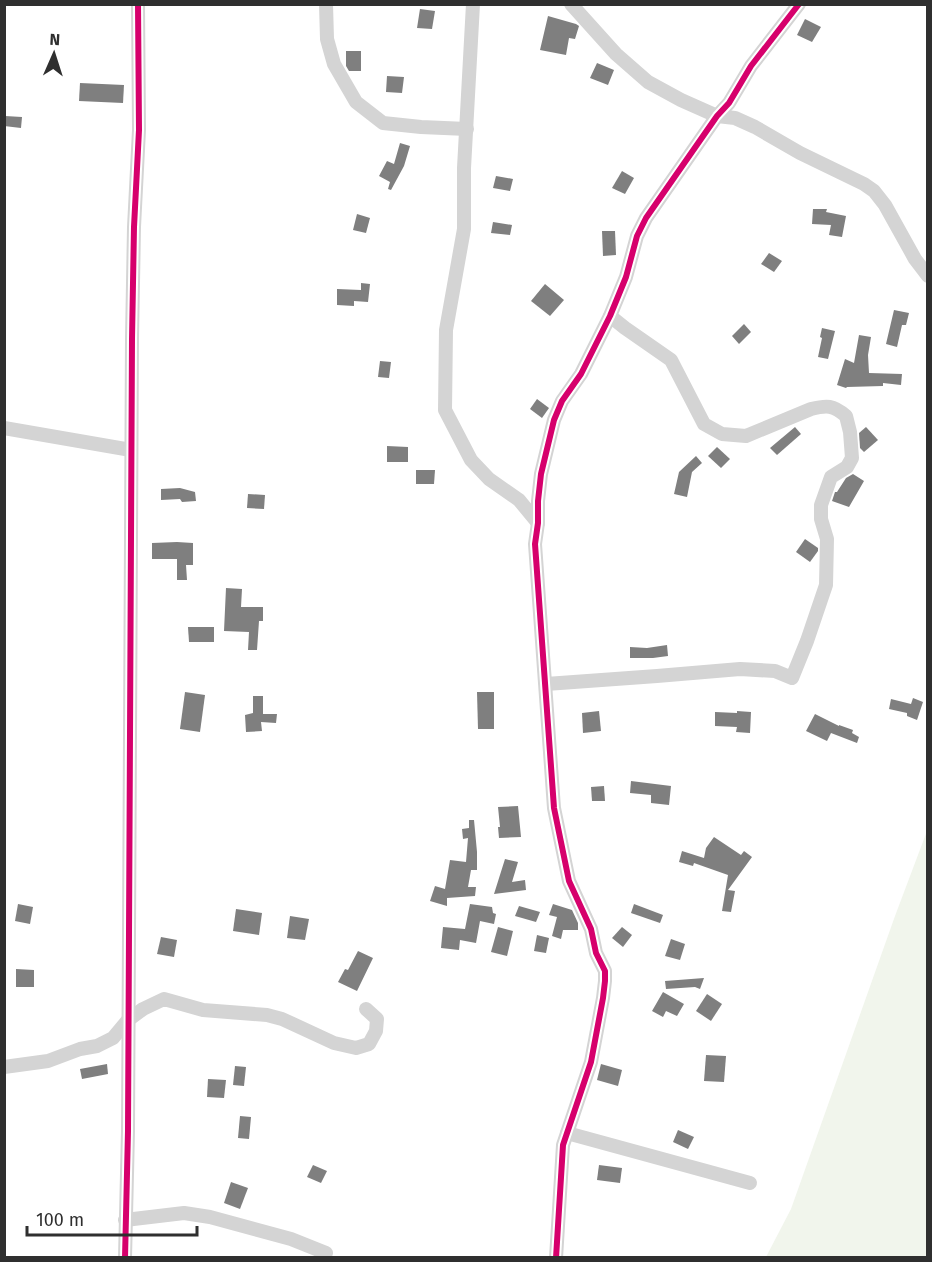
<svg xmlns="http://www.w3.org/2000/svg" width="932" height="1262" font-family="'Fira Sans',sans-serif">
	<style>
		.green { fill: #f1f5ec }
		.building { fill: #7f7f7f }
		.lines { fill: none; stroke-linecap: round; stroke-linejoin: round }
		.minor { stroke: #d4d4d4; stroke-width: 14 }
		.cycleway-casing { stroke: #fff; stroke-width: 10 }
		.cycleway { stroke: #d6006c; stroke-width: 6 }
	</style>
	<rect width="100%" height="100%" fill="#fff"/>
	<polygon class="green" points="927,831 927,1257 766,1257 791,1209 895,916"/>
	<g class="building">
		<polygon points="420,9 435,11 432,29 417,28"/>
		<polygon points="548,16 576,24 579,26 575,39 569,38 566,55 540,50"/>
		<polygon points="805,19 821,27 812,42 797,35"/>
		<polygon points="346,51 361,51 361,71 349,71 346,66"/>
		<polygon points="597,63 614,70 608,85 590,78"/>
		<polygon points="387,76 404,77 402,93 386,92"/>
		<polygon points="80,83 124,85 123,103 79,101"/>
		<polygon points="5,116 22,117 21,128 4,126"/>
		<polygon points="400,143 410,146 404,166 391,190 388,189 390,182 379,176 387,161 394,164"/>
		<polygon points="622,171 634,178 625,194 612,188"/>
		<polygon points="496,176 513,179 510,191 493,188"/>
		<polygon points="813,209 827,209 826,212 846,216 842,237 829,235 831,225 812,224"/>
		<polygon points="357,214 370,218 366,233 353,230"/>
		<polygon points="493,222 512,225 510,235 491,233"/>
		<polygon points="602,231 615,231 616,255 603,256"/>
		<polygon points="769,253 782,261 774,272 761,264"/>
		<polygon points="361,283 370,284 368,302 354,301 354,306 337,305 337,289 361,290"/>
		<polygon points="545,284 564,300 550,316 531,301"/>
		<polygon points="894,310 909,313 906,325 902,325 897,347 886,344"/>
		<polygon points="744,324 751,332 739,344 732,336"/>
		<polygon points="822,328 835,331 828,359 818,357 822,338 820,337"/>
		<polygon points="859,335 871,337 868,355 869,373 902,374 901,385 883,383 883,386 847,387 846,388 837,385 845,359 854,363"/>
		<polygon points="380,361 391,362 389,378 378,377"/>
		<polygon points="537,399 549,408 542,418 530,409"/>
		<polygon points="795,427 801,434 777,455 770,448"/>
		<polygon points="866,427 878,440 864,452 860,448 859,433"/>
		<polygon points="387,446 408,447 408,462 387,462"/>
		<polygon points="717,447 730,459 721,468 708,456"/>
		<polygon points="696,456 702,463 692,472 687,497 674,494 679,472"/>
		<polygon points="416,470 435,470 434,484 416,484"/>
		<polygon points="853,474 864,481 849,507 832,501 835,492 837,492 846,478"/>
		<polygon points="180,488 195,492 196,501 182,502 180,499 161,500 161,489"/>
		<polygon points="248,494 265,495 264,509 247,508"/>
		<polygon points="805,539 818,548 818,551 810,562 796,552"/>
		<polygon points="177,542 193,543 193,565 186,565 187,580 177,580 177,559 152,559 152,543"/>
		<polygon points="226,588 242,589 241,607 263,607 263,621 259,621 257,650 248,650 249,632 224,631"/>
		<polygon points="188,627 214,627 214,642 189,642"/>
		<polygon points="667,645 668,656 653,658 630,658 630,647 647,648"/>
		<polygon points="185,692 205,695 200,732 180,729"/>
		<polygon points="477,692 494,692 494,729 478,729"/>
		<polygon points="253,696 263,696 263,714 277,714 276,723 261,722 262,731 246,732 245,715 253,713"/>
		<polygon points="913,698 923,702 917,720 907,716 907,713 889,709 891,699 911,704"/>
		<polygon points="599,711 601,731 583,733 582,713"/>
		<polygon points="737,711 751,712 750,733 736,732 737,727 715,726 715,712 737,713"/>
		<polygon points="815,714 839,726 839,725 853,730 852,733 859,737 857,743 831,733 827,741 806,731"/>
		<polygon points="631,781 671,786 669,805 651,803 651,795 630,793"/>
		<polygon points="604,786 605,801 592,801 591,787"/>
		<polygon points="518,806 521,837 499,838 498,827 500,827 498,807"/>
		<polygon points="469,820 474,820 477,852 477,870 471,870 468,887 476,887 475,896 447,898 447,906 430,901 435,886 445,889 450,860 466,862 468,838 463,839 462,829 469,828"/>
		<polygon points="714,837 741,855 744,851 752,857 728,890 735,891 731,912 722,911 728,875 694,863 693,866 679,862 682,851 704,858 706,848"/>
		<polygon points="505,859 518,862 512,882 525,880 526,890 494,894"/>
		<polygon points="18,904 33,907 30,924 15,921"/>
		<polygon points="470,904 492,907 493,913 496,914 494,924 480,921 476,943 460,940 459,950 441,948 443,927 465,929"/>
		<polygon points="553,904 572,910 578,923 578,930 563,930 561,939 552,936 557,917 549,915"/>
		<polygon points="634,904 663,915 660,923 631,913"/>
		<polygon points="519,906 540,912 536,922 515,916"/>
		<polygon points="236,909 262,913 259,935 233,931"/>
		<polygon points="290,916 309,919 305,940 287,938"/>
		<polygon points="498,927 513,931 507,956 491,952"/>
		<polygon points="622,927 632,935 623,947 612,938"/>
		<polygon points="537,935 549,938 546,953 534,951"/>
		<polygon points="161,937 177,940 174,957 157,954"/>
		<polygon points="671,939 685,944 680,960 665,956"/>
		<polygon points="358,951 373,958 357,991 338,982 345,969 348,970"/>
		<polygon points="16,969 34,970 34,987 16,987"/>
		<polygon points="704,978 700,989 695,987 666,989 665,981"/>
		<polygon points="663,992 684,1004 677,1016 666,1011 663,1017 652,1011"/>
		<polygon points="707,994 722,1004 711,1021 696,1011"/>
		<polygon points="706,1055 726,1056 724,1082 704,1081"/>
		<polygon points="107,1064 108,1074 82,1079 80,1069"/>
		<polygon points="601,1064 622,1070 618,1086 597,1080"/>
		<polygon points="235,1066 246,1067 244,1086 233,1085"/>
		<polygon points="208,1079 226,1080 224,1098 207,1097"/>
		<polygon points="240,1116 251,1117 249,1139 238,1138"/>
		<polygon points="678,1130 694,1137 688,1149 673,1142"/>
		<polygon points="313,1165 327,1171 321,1183 307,1177"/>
		<polygon points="599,1165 622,1168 620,1183 597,1180"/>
		<polygon points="231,1182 248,1188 240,1209 224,1203"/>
	</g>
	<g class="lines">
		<g class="minor">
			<polyline points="326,4 327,39 334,64 356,102 383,123 421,127 467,129"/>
			<polyline points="473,4 464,168 464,229 446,330 445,410 471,460 489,479 519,500 538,523"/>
			<polyline points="571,4 616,54 648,82 681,100 717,116 735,118 755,127 800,153 864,184 874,191 885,205 915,259 928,276"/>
			<polyline points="4,428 131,450"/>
			<path d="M546,684L657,676L740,669L775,671L792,678L807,641L826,585L827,539L821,519V505L831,477L847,467L852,458L850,432L846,416C833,405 827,405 811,409L746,436L722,434L704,424L671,360L625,328L610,316"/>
			<polyline points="4,1067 48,1061 80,1049 97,1046 113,1038 128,1020 143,1009 164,999 203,1010 267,1015 282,1019 334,1043 356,1048 369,1044 376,1031 377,1019 366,1009"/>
			<polyline points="567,1133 750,1183"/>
			<polyline points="125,1220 184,1213 210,1217 291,1239 326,1253"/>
			<polyline points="125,1258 128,1131 132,339 134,227 139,130 138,4"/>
			<polyline points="556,1258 563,1145 591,1062 603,998 605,981 605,971 596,953 591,929 569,881 554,808 535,544 538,523 538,501 541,474 554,420 562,401 581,374 610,316 626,277 637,236 646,218 717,116 729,103 751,66 799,4"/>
		</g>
		<g class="cycleway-casing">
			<g id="cycleway">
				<polyline points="125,1258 128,1131 132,339 134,227 139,130 138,4"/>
				<polyline points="556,1258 563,1145 591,1062 603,998 605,981 605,971 596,953 591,929 569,881 554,808 535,544 538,523 538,501 541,474 554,420 562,401 581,374 610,316 626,277 637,236 646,218 717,116 729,103 751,66 799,4"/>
			</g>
		</g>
		<use href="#cycleway" class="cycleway"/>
	</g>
	<rect width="932" height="1262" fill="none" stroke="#2f2f2f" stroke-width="12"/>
	<g transform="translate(54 54) rotate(3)" stroke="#ffffff" stroke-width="4.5" paint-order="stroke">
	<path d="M0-4.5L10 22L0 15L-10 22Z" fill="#2f2f2f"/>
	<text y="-9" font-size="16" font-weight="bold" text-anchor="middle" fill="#2f2f2f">N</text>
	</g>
	<path d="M27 1226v9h170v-9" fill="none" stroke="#2f2f2f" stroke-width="3"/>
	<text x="36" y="1226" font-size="18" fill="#2f2f2f" stroke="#ffffff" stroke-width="4.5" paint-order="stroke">100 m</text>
</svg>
